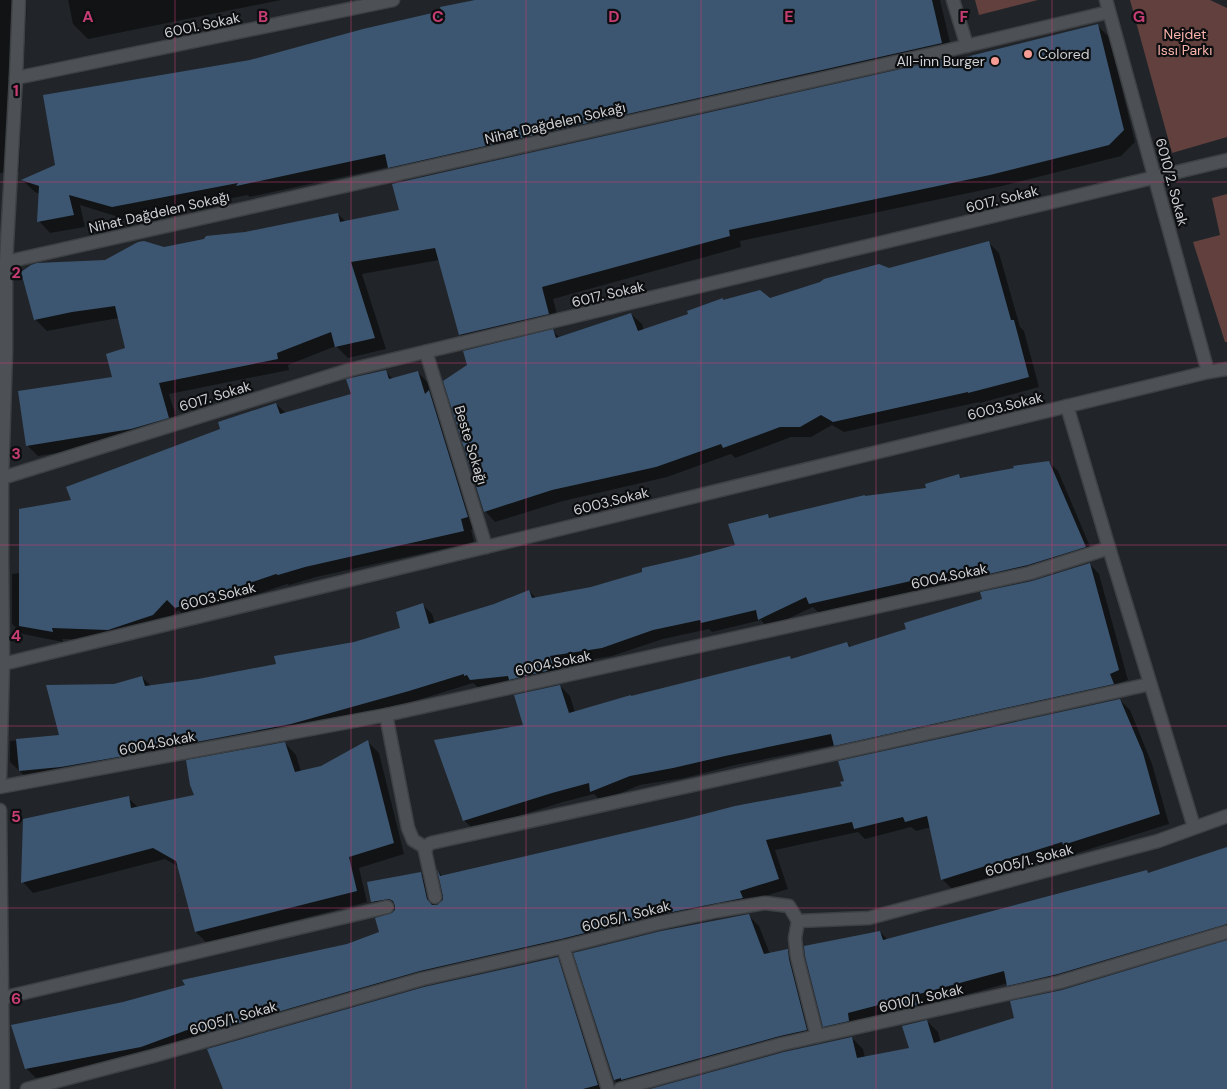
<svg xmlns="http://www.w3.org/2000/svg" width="1227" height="1089" font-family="'DM Sans',sans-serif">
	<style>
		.green { fill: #62403d }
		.shadow { fill: #0007 }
		.building { fill: #3c5672 }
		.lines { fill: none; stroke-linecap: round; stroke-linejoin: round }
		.lane-casing { stroke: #3e4144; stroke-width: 15 }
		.street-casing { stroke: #3e4144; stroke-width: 15 }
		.lane { stroke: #4d5156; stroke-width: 12 }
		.street { stroke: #4d5156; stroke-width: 12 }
		.grid { fill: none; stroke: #c53d73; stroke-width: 1; stroke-opacity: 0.55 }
		.poi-dot { fill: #f59c94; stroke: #0c0e10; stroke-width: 2 }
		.labels { text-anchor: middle; stroke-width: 4.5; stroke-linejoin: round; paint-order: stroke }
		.street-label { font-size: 14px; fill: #cfd1d4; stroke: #0c0e10 }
		.park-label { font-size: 14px; fill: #fbb3ac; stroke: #0c0e10 }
		.poi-label { font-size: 14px; fill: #cfd1d4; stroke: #0c0e10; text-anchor: start }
		.grid-label { font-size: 16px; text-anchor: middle; font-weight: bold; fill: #c53d73; stroke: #0c0e10; stroke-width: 4.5; stroke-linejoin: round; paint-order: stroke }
	</style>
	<rect width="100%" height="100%" fill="#212529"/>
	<g class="green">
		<polygon points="975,0 1038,0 979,15"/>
		<polygon points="1130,0 1210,0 1227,8 1227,137 1172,153"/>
		<polygon points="1227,194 1227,342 1225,342 1193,242 1220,235 1212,198"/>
	</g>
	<g class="shadow">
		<polygon points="0,0 27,0 19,172 0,173"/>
		<polygon points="68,0 281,0 88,39 73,24"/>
		<polygon points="481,0 940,0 953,55 401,179 389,167 249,197 248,195 125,219 80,205 85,227 50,233 39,221 40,194 35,192 23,181 56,165 251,61 442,12"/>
		<polygon points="1097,25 1109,37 1135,142 1121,156 1002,186 740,241 741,247 553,299 560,325 472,346 460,335 439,260 362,274 386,349 348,358 336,346 288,365 289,370 169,394 180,429 143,440 38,456 27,445 113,378 126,349 119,318 84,324 47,331 35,319 105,262 164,248 246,234 338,214 346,222 400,211 945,61 947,63"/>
		<polygon points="988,242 999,253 1020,327 1024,331 1039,387 980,403 979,402 844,432 832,425 811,437 791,437 735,458 731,454 667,477 563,501 495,522 485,511 553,331 560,338 631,314 642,324 644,331 724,301 770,299 889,270"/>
		<polygon points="385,371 393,379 418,372 428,383 432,395 440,403 478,527 471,530 474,542 316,577 289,585 287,584 187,618 178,610 164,625 120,640 62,639 63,642 23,634 12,624 12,574 20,573 72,501 276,404 286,413 352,395"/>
		<polygon points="1049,462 1058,471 1094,556 986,585 977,577 819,613 813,607 768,628 761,620 712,632 709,629 663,639 612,656 559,665 563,678 480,689 473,683 418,700 301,733 29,780 10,762 10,741 61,736 114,685 142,677 151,686 199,680 278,665 402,628 423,605 432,614 435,623 494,605 529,591 536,598 591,588 737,546 768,515 771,519 866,497 928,489 959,476 962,479"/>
		<polygon points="1090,564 1099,574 1128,680 1119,683 1123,693 845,755 835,745 735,765 684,778 640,785 601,801 594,794 563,802 474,830 464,820 524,726 560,686 570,696 575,712 631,697 790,658 793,660 847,643 851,647 907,630 983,600 1033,582"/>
		<polygon points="1120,700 1130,710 1152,764 1169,824 1074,854 1071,852 952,889 942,879 931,827 916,831 911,827 865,839 858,832 775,850 788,889 749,901 431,980 152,1057 36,1078 26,1068 124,1003 348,945 380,933 397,909 382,912 373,902 421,873 431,883 436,906 444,901 444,896 439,872 443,877 843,787"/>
		<polygon points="368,742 379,753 404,854 359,868 367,902 207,943 196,932 179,867 165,859 33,893 23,882 128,798 139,808 196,796 285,743 296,755 301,772 322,767"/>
		<polygon points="1227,848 1227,937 1019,996 1008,985 1008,983 929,1005 932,1015 835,1037 824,1026 880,932 888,940 1149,874"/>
		<polygon points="748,915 759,926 770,954 788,950 798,961 817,1041 622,1089 616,1082 575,954"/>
		<polygon points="1227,942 1227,1089 655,1089 852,1038 863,1049 865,1058 910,1049 927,1021 938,1032 941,1043 1015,1019 1063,991"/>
		<polygon points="557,958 568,969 606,1089 225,1089"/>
	</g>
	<g class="building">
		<polygon points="475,0 932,0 942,43 388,168 385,154 236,186 238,183 112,207 69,195 74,215 37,222 39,186 21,180 55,165 43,95 250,60 363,29 441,11 440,7"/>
		<polygon points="1098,24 1124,130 1109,145 990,175 729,230 730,236 542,287 549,314 459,335 435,248 351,262 375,338 335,347 331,332 277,353 278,359 159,383 169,418 131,429 26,446 18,391 112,377 106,354 125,348 115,306 72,312 34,320 21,272 31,265 37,263 105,260 138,242 144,241 164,247 204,239 206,236 245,232 338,213 340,222 399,210 392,184 945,59 946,62"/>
		<polygon points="989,241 1011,320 1014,320 1029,377 968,393 968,392 833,422 821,415 800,427 780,427 723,448 721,444 656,467 552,490 484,512 443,381 467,365 463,351 553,329 556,338 631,313 638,331 688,314 687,311 723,298 723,300 760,290 770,298 820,282 824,279 879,264 889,268"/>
		<polygon points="386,370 389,379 418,371 425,394 429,390 468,517 461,519 464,531 305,567 278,575 276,574 175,608 167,600 153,615 108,630 52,628 53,632 19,626 19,509 71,500 66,487 220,429 218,422 276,403 280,414 351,394 346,379"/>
		<polygon points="1049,461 1086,547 1028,565 976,577 973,567 809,604 806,597 758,620 756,610 701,623 700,620 653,630 602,648 550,656 555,669 509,680 508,676 470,680 467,675 464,676 464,674 409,691 291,724 175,746 174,742 124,756 61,767 19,771 16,739 59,735 46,685 114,684 142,676 145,686 198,679 276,664 274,656 354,642 400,628 396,612 423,603 429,624 494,604 529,590 532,598 591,587 642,572 642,568 690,557 735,545 728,524 768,514 769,518 865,495 865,496 926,488 925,484 959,474 960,478 1014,468 1013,466"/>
		<polygon points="1090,563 1119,670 1110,674 1114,684 834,746 831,734 725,756 673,768 630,776 590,792 589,783 552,793 463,821 434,740 523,725 514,695 560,685 569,713 631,695 631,696 790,656 791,659 847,642 849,647 906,629 904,623 982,599 980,592 1032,581"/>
		<polygon points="1120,699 1143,753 1160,814 1063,845 1062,842 941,880 927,816 905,822 903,817 854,829 852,822 766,840 779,879 740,891 743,898 657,915 561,939 420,971 201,1034 198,1026 141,1047 25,1069 11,1025 123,1002 185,985 182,980 347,944 379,932 375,918 392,913 395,910 395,906 393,901 389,899 371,902 367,882 421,872 427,899 432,905 437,905 443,900 443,896 437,869 440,876 685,819 735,806 842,786 840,782 844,781 838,761"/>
		<polygon points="368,740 394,843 349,857 357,891 195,932 176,861 153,848 21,883 23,819 129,796 131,808 194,795 190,785 186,760 285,742 295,772 321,766"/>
		<polygon points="1227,847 1227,924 1058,974 1007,986 1004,971 919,994 922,1004 897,1010 894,1001 848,1013 849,1021 823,1027 805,956 804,946 880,931 883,940 1147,870 1148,873"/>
		<polygon points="749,914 764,954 788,949 789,959 807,1030 780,1036 621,1080 621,1078 614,1080 573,953 661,931"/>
		<polygon points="1227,940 1227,1089 650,1089 784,1052 852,1037 857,1058 909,1048 902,1026 927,1020 934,1043 1014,1018 1010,1001 1062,990"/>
		<polygon points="558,957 598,1085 583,1089 223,1089 207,1049 424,987"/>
	</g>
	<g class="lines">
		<g class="lane-casing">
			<g id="lane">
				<polyline points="386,715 408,828 413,840 426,848"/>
				<polyline points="435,897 425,851 428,845 431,843 1150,684"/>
				<polyline points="798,921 795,938 797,957 817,1036"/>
				<polyline points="563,947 608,1089"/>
				<polyline points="2,998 387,907"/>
			</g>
		</g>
		<g class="street-casing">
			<g id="street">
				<polyline points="953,0 967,46"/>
				<polyline points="1106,0 1208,372"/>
				<polyline points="16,78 393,0"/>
				<polyline points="6,262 945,51 1109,12"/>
				<polyline points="426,352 486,547"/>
				<polyline points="1067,406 1109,548 1194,827"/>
				<polyline points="2,478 349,370 1227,160"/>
				<polyline points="3,664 1208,372 1227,369"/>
				<polyline points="0,778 3,664 2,558 2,478 6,351 6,262 16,78 19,0"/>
				<polyline points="0,787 386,715 1030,573 1109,548"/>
				<polyline points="0,810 3,1089"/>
				<polyline points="27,1089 153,1056 422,979 563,947 659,923 717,911 765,903 789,906 798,921 869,918 1158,841 1227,816"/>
				<polyline points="620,1089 782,1044 1060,982 1227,932"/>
			</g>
		</g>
		<use href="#lane" class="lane"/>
		<use href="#street" class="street"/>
	</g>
	<path class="grid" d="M175,0V1089M351,0V1089M526,0V1089M701,0V1089M876,0V1089M1052,0V1089M0,182H1227M0,363H1227M0,545H1227M0,726H1227M0,908H1227"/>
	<g class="poi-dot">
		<circle cx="1028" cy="54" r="5"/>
		<circle cx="995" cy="61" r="5"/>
	</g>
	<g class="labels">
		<g class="street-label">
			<text transform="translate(202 25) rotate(-12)" y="5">6001. Sokak</text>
			<text transform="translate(555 123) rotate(-13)" y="5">Nihat Dağdelen Sokağı</text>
			<text transform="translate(1172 182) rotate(75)" y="5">6010/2. Sokak</text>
			<text transform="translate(1002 199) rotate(-14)" y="5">6017. Sokak</text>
			<text transform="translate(159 212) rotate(-13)" y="5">Nihat Dağdelen Sokağı</text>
			<text transform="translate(608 294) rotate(-13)" y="5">6017. Sokak</text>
			<text transform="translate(215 396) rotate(-17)" y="5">6017. Sokak</text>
			<text transform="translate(1005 406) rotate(-14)" y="5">6003.Sokak</text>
			<text transform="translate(471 445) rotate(73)" y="5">Beste Sokağı</text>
			<text transform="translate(611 501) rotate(-14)" y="5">6003.Sokak</text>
			<text transform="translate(949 576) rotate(-12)" y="5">6004.Sokak</text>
			<text transform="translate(218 596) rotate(-14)" y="5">6003.Sokak</text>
			<text transform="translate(553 663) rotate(-12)" y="5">6004.Sokak</text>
			<text transform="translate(157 743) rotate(-11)" y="5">6004.Sokak</text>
			<text transform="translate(1029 860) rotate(-15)" y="5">6005/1. Sokak</text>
			<text transform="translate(626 916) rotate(-14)" y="5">6005/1. Sokak</text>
			<text transform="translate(921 998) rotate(-13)" y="5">6010/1. Sokak</text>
			<text transform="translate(233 1018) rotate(-16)" y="5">6005/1. Sokak</text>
		</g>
		<g class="park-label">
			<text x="1185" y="39">Nejdet<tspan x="1185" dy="16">Issı Parkı</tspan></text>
		</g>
		<g class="poi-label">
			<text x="1038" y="59">Colored</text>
			<text x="985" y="66" text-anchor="end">All-inn Burger</text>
		</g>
	</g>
	<g class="grid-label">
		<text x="88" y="22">A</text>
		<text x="263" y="22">B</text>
		<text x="438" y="22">C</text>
		<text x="614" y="22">D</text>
		<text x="789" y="22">E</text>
		<text x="964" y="22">F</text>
		<text x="1139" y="22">G</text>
		<text x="16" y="96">1</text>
		<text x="16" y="278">2</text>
		<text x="16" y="459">3</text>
		<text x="16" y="641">4</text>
		<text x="16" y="822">5</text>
		<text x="16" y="1004">6</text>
	</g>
</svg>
